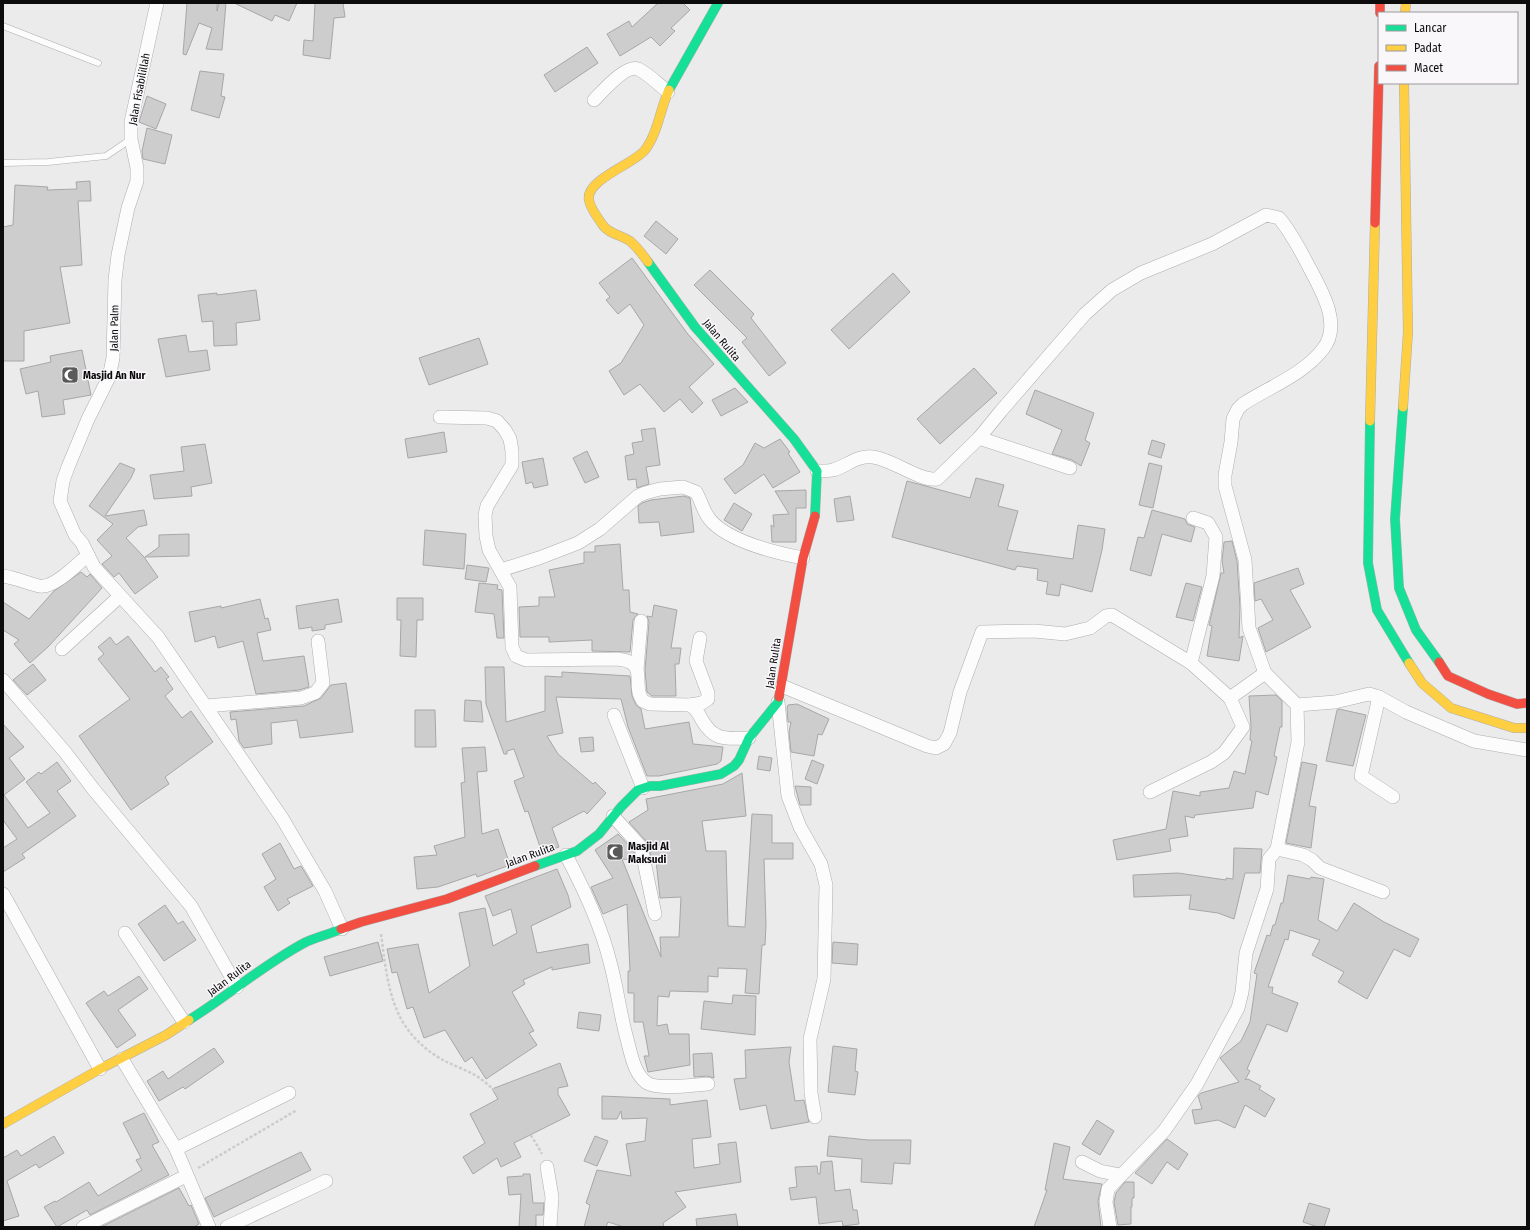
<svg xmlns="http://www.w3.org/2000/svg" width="1530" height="1230" font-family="'Fira Sans Condensed',sans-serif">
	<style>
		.building { fill: #cecdce; stroke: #a8a7a8 }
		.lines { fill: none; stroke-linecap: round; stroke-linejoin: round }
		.lane-casing { stroke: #aeaeaf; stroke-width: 7 }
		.street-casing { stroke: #aeaeaf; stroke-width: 14 }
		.fast-casing { stroke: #aeaeaf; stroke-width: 10 }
		.slow-casing { stroke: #aeaeaf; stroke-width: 10 }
		.jam-casing { stroke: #aeaeaf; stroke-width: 10 }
		.path { stroke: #cccccd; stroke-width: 2.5; stroke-dasharray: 3 2; stroke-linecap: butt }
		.lane { stroke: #fcfcfc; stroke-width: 6 }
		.street { stroke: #fcfcfc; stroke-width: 13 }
		.fast { stroke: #16e098; stroke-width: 9 }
		.slow { stroke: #ffcf43; stroke-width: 9 }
		.jam { stroke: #f24e42; stroke-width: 9 }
		.labels { text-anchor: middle; stroke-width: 3; stroke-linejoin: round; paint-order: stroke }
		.street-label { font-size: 11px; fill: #0d0c0d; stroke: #f9f7fa }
		.poi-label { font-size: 11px; font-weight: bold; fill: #0d0c0d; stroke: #f9f7fa; text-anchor: start }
	</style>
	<rect width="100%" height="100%" fill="#ebebec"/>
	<g class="building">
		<polygon points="187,3 217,3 217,11 219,3 226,3 222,50 206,49 212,28 199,23 186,55 183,54"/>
		<polygon points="234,3 297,3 289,21 275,15 272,21"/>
		<polygon points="315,3 343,3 345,17 334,18 330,59 303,55 304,40 313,41"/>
		<polygon points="658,3 683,3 690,10 671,28 675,31 660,46 651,37 620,56 607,34 629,21 632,27"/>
		<polygon points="587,47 598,63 555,92 544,75"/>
		<polygon points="200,71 224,74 221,96 225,97 219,118 191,110"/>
		<polygon points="147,96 166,104 156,129 139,122"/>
		<polygon points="147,128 172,135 165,164 143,159 142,151"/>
		<polygon points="90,181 91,201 78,201 82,265 60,267 70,323 24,331 24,361 3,361 3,227 13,225 15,185 48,187 47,190 77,189 76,182"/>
		<polygon points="656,221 678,239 666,254 644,236"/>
		<polygon points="632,258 687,333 714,364 689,387 703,403 692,413 680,399 664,412 640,384 624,395 609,371 621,363 644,325 630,304 618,314 606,300 610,297 599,283"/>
		<polygon points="710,270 754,314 751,318 786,363 769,376 742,342 747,338 694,285"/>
		<polygon points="893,273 910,292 849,349 831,330"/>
		<polygon points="256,290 260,320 236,323 237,345 214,346 213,321 202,322 198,295 217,293 217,295"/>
		<polygon points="186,335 189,352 207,350 210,370 166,377 158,339"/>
		<polygon points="479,338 488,364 429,385 419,358"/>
		<polygon points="82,350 91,395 63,400 65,414 42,417 38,391 26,394 20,369 51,362 50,356"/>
		<polygon points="974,368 997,393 940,444 917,419"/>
		<polygon points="735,388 748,402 721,416 712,400"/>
		<polygon points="1035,390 1094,413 1085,440 1090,443 1081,466 1072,460 1052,454 1062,430 1026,414"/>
		<polygon points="655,428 660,465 646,467 649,484 637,488 636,479 628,480 625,456 634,454 632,443 643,441 641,430"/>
		<polygon points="444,432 447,452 408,458 405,439"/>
		<polygon points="780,439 790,452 788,453 800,472 773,488 764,474 735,494 724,479 743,465 755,443 764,448"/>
		<polygon points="1152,440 1165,444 1161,458 1148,454"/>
		<polygon points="205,444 212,483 191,487 192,496 154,499 150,475 184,471 181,447"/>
		<polygon points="587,451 599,477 585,483 573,458"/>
		<polygon points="543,458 548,485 534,488 532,482 526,484 522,462"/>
		<polygon points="120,463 135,469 131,478 105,516 144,510 147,525 138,527 126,538 144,557 158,577 135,594 119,573 114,577 102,564 112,556 97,540 113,524 89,506"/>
		<polygon points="1149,463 1162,466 1153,508 1139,505"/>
		<polygon points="976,478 1004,485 998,506 1018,511 1007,550 1073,559 1078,525 1105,529 1102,550 1092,592 1061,584 1059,596 1046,594 1048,582 1037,580 1038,569 1017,566 1015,570 892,537 907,481 970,498"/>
		<polygon points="806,490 806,508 796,508 796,542 772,542 771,525 774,527 773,515 789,514 775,491"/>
		<polygon points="684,496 690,498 694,532 661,536 659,522 639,523 638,506 642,503 651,500"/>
		<polygon points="850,496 854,520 837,522 834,499"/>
		<polygon points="734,503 752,514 742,531 724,520"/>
		<polygon points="1152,510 1185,519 1187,524 1195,527 1191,542 1162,534 1151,576 1130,570 1138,537 1144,538"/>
		<polygon points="425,530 466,534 464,569 423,565"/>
		<polygon points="189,534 189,556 145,557 159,547 159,535"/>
		<polygon points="1232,541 1237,561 1240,607 1239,638 1243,636 1239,661 1207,656 1212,626 1209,625 1221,573 1224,573 1222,561 1224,542"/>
		<polygon points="620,544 623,590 629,590 630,612 638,614 633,620 630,652 592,651 592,640 549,642 549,637 520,637 519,607 539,606 539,597 555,597 549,570 584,563 584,552 595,552 595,546"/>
		<polygon points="467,565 489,568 486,582 465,579"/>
		<polygon points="1298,568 1304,584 1290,590 1311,627 1266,652 1258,628 1273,620 1261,599 1255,601 1254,583"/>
		<polygon points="81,572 87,577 90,574 102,588 48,647 30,663 14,644 19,640 3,630 3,602 29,619 54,591"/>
		<polygon points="479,583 498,585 497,589 502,590 504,638 497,638 494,614 475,612"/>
		<polygon points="1186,583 1202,587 1193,621 1176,617"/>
		<polygon points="397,598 423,598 423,620 417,620 416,657 400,656 401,620 397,620"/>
		<polygon points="260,599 265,619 268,618 271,630 257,633 263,661 304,656 309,687 299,690 256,694 243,641 218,648 215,636 195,642 189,612 221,606 221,608"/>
		<polygon points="338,599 342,622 325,625 325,629 312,631 312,627 299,629 296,606"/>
		<polygon points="654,605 677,610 671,648 681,648 679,664 675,664 676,696 652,696 647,692 645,670 649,622 647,616 652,617"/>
		<polygon points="128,636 155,672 161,667 169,677 166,679 173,689 165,696 182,718 191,711 213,742 165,777 169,784 131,810 79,736 130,699 98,659 104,654 98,647 110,637 116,645"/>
		<polygon points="33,664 46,680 27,695 13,680"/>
		<polygon points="485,667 504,667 506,722 545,711 545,676 562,677 562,672 630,676 632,696 636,705 641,709 645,729 689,722 693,744 723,747 721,761 717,764 659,776 647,776 628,727 621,699 556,697 563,733 547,736 558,754 593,784 595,782 606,793 587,814 584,811 552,828 559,847 542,853 528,811 525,812 514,781 524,777 514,749 507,751 507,754 504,754 486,704"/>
		<polygon points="346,683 353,732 300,738 297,720 271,723 272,744 244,748 239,741 236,719 231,720 230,712 304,706 321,698 331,685"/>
		<polygon points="1276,695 1282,701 1282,727 1280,727 1274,756 1277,757 1268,795 1256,791 1253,808 1195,815 1194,818 1185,816 1188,836 1169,839 1171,851 1117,860 1113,840 1166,829 1173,791 1200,796 1200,792 1229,788 1234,771 1245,774 1252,741 1250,740 1251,727 1249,696"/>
		<polygon points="465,700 481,701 483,722 464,721"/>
		<polygon points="788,705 797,704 829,719 822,735 818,734 814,756 791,752 789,732 791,722 788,722 787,708"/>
		<polygon points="1339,709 1366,715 1353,766 1326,761 1337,710"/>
		<polygon points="415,710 435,710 436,747 415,747"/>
		<polygon points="3,724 24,747 9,758 25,779 4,795 28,828 50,813 26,782 39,772 41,774 57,762 71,781 57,791 76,816 22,854 25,858 3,872 3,848 17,839 3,820"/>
		<polygon points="593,737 594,751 581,752 579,738"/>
		<polygon points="485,747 487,771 477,772 482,834 498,829 510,865 477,877 476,874 438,887 417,889 414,857 437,855 434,846 465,837 461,783 465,782 462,748"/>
		<polygon points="759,756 772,758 770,771 757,769"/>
		<polygon points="812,760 824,765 817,784 805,779"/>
		<polygon points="1302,762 1317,765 1309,806 1316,807 1311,848 1286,843"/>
		<polygon points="742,773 746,816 702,821 706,851 726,851 728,926 745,927 752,814 772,815 772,843 793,843 793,859 764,859 766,925 765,945 762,945 759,994 745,993 747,969 718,968 718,977 708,976 708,992 670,991 669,997 658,996 657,1026 667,1024 669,1034 689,1034 690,1065 648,1072 644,1056 649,1056 643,1022 634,1022 634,993 628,993 628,971 630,971 627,904 603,914 591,887 613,878 595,850 618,834 634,851 635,860 622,859 661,957 660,937 679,937 681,897 660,898 656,860 652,860 647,842 629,822 648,810 646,799 723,784"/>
		<polygon points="795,786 811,787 811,805 800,805"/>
		<polygon points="280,843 294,869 301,866 313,886 287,899 290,903 278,911 264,887 276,879 262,854"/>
		<polygon points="1234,848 1262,849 1260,873 1245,873 1234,919 1218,913 1189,909 1191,895 1134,897 1133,875 1178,873 1226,880 1226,878 1233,879"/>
		<polygon points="557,869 568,895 571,907 531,926 537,953 588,944 590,963 552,970 552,967 523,980 525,984 512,992 534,1031 529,1033 537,1045 486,1079 472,1057 465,1062 445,1030 424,1038 413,1007 407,1009 397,972 392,973 387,949 418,944 429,993 470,966 459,913 485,908 493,946 517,933 511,909 493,916 485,896"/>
		<polygon points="1288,875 1310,879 1311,877 1324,879 1318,920 1337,931 1354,903 1384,922 1419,939 1410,957 1394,949 1367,999 1338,982 1344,972 1312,955 1320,940 1290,930 1288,940 1285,939 1268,987 1273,987 1272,993 1298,1003 1287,1032 1267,1024 1247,1069 1250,1071 1245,1080 1248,1079 1261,1086 1259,1089 1275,1099 1265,1117 1245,1105 1235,1128 1218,1120 1195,1124 1192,1110 1202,1109 1198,1096 1201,1093 1239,1082 1220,1058 1241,1041 1250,1022 1257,974 1254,973 1267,935 1270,936 1273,925 1275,925 1281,903 1283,903"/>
		<polygon points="165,905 178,924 183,921 196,940 164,961 138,924"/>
		<polygon points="378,942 383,961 330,976 324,957"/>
		<polygon points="833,942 858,944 857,965 832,963"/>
		<polygon points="139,976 148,989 118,1010 136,1035 117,1048 86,1003 104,991 108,996"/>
		<polygon points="733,995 756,996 755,1035 701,1029 704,1001 732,1004"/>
		<polygon points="579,1012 601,1015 599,1031 577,1028"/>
		<polygon points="833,1046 857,1049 855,1071 858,1072 855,1095 828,1092"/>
		<polygon points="791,1047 789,1062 795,1101 804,1100 809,1122 771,1129 766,1105 740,1110 734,1079 746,1078 745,1050"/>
		<polygon points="214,1048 224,1062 185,1089 183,1087 159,1101 147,1081 163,1071 168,1079"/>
		<polygon points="712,1053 714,1078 707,1076 694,1077 693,1054"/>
		<polygon points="560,1063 568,1086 558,1088 558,1094 570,1115 514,1143 521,1157 501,1167 497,1158 473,1174 463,1157 485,1143 470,1114 498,1099 492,1089"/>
		<polygon points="602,1096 670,1099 670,1105 707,1100 711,1137 692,1139 694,1168 720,1164 718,1144 736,1142 741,1182 675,1192 686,1207 663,1223 664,1227 624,1227 608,1222 606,1227 584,1227 590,1205 586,1203 597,1170 631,1176 626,1144 645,1141 647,1118 622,1119 621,1111 617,1119 602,1119"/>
		<polygon points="144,1113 159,1142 152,1145 169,1175 90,1215 87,1210 57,1227 44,1207 55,1201 56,1202 89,1182 98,1196 142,1170 136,1160 141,1158 123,1123"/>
		<polygon points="1097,1120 1114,1131 1100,1155 1082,1144"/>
		<polygon points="54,1136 64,1153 39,1168 36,1164 7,1181 19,1216 3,1221 3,1158 17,1150 21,1156"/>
		<polygon points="595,1136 608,1141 597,1166 584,1161"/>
		<polygon points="829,1136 868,1140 911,1140 910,1164 894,1163 892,1184 861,1182 862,1159 827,1156"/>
		<polygon points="1167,1139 1188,1154 1178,1170 1167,1162 1152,1184 1135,1173"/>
		<polygon points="1054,1143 1070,1147 1063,1179 1102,1184 1098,1201 1101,1227 1034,1227 1047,1190 1045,1190"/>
		<polygon points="301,1152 311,1170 214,1217 205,1198"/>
		<polygon points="832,1161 835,1191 850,1189 853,1210 857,1210 859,1224 843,1226 842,1221 819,1224 816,1197 791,1200 789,1188 797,1187 795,1167 817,1166 818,1174 820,1174 821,1162"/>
		<polygon points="523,1174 530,1174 533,1203 544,1203 543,1215 536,1215 536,1227 519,1227 521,1194 509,1195 507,1177 523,1176"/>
		<polygon points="1125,1182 1134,1182 1134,1198 1132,1198 1132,1207 1131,1207 1131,1224 1118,1225 1114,1202 1116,1193"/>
		<polygon points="179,1188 189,1206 191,1205 199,1224 194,1227 101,1227"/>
		<polygon points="1309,1203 1330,1209 1324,1227 1318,1227 1303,1222"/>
		<polygon points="736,1214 738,1227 697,1227 696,1219"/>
	</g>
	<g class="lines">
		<g class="lane-casing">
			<g id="lane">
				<polyline points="3,26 98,63"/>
				<polyline points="3,163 48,162 106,156 131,139"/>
			</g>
		</g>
		<g class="street-casing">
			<g id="street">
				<polyline points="157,3 131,122 131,139 137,168 137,181 128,208 118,255 115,280 113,358 109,377 88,419 68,467 63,481 60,501 75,535 82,543 94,567 158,637 282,818 325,891 342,929"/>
				<path d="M594,100C602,92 626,64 638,69C649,74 659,85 668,92"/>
				<path d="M440,417L487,418L497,421L505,430L510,439L512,451V465L487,506L485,515L486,536L489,550L510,587L512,647L516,656L526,660L617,659C651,662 630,684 643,701L650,704L690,705C697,709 698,713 702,720C715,742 726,738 749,738"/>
				<polyline points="979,438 1070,468"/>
				<path d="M817,471C822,471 828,471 833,470C847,466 857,455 873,457C894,460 919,481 937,479L979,438L1001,411L1085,314L1112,290L1141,273L1212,244L1266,215L1279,218C1291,232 1299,248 1308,265C1320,288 1343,324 1323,349C1303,375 1269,387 1243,404L1238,409L1233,419L1231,442L1225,475V486L1245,560L1249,628L1265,673"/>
				<path d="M501,570L539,558L578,543L600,529L638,496L645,493L660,489L683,487L696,492C702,502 703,513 712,522C732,542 777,553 803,558"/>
				<path d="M3,576C16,578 27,583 39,586C54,589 77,564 88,555"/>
				<polyline points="62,649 119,597"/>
				<polyline points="1191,663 1213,576 1216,537 1208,523 1193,518"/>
				<polyline points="637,670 641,621"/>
				<polyline points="3,680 65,752 94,790 191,906 237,987"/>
				<polyline points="782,686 927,746 936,748 944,744 950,733 960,692 982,632 1034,631 1065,634 1090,628 1106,616 1112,615 1191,663 1230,698 1265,673 1297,705 1298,742 1277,849 1269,859 1267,889 1246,953 1242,992 1238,1008 1197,1084 1164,1131 1108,1189 1106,1202 1110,1227"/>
				<polyline points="1379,697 1361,776 1393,797"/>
				<polyline points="778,702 788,796 800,827 821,864 826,885 824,979 810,1039 811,1093 815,1117"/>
				<polyline points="690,705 702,703 708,699 708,693 696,661 700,638"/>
				<polyline points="1297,705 1335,702 1369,694 1379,697 1406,712 1474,741 1527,750"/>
				<polyline points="206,706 301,698 315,693 323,683 318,641"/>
				<polyline points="614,715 643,788"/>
				<polyline points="1150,792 1211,762 1224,753 1243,727 1230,698"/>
				<polyline points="613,816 641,847 655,914"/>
				<polyline points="1277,849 1303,855 1312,860 1320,868 1383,892"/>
				<path d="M566,855C584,889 601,925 610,962C617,987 620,1014 627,1039C631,1054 634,1074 647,1083C659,1090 694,1085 708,1084"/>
				<polyline points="3,894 100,1069"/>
				<polyline points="125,933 184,1022"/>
				<polyline points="122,1059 176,1149 209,1227"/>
				<polyline points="176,1149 289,1093"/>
				<polyline points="1082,1162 1100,1171 1120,1175"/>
				<polyline points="547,1167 552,1197 550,1227"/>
				<polyline points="83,1227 186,1176"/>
				<polyline points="227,1227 326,1181"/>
			</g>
		</g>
		<g class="fast-casing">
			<g id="fast">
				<polyline points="669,90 718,3"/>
				<polyline points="648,262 695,327 794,439 817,471 815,516"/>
				<polyline points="1403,407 1395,519 1399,588 1416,630 1439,662"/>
				<polyline points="1370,421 1368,563 1377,610 1409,663"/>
				<polyline points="535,866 577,851 599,834 621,807 638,790 650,786 660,786 721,774 734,766 739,760 749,738 778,702 779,697"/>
				<path d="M189,1020C229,995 264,964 306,942C317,937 330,934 341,929"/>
			</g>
		</g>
		<g class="slow-casing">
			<g id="slow">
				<polyline points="1405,13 1406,3"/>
				<path d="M648,262C643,255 637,247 630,241C622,235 608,234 602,224C598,218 590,208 589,200C585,180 634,164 645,150C658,133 660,109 669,90"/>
				<polyline points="1403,407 1408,332 1404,83"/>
				<polyline points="1370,421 1375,223"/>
				<polyline points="1409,663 1422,683 1451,708 1514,728 1527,728"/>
				<polyline points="3,1124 100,1069 166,1035 189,1020"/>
			</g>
		</g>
		<g class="jam-casing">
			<g id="jam">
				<polyline points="1380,3 1380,13"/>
				<polyline points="1375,223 1379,66"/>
				<polyline points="1439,662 1448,676 1488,694 1517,704 1527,703"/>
				<polyline points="779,697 803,558 815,516"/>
				<polyline points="341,929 361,922 447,899 535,866"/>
			</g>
		</g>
		<g class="path">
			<path d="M381,934C385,962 387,991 400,1017C409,1035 427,1052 445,1061C456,1067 470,1071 481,1079C504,1096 528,1128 542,1154"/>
			<polyline points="198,1168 297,1110"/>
		</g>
		<use href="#lane" class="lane"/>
		<use href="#street" class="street"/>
		<use href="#fast" class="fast"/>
		<use href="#slow" class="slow"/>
		<use href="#jam" class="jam"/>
	</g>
	<defs>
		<g id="mosque-square" transform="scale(0.9)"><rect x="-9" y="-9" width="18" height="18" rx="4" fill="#5b5a5b" stroke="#f9f7fa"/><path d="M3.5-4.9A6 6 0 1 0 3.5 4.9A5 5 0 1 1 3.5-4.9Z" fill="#fff"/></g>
	</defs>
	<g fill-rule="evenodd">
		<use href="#mosque-square" x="70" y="375"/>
		<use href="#mosque-square" x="615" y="852"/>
	</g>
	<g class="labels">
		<g class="street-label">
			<text transform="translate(139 89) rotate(-79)" y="4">Jalan Fisabilillah</text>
			<text transform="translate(114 328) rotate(-89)" y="4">Jalan Palm</text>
			<text transform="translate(722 340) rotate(50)" y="4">Jalan Rulita</text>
			<text transform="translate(773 663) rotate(-81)" y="4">Jalan Rulita</text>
			<text transform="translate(530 855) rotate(-20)" y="4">Jalan Rulita</text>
			<text transform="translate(229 978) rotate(-37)" y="4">Jalan Rulita</text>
		</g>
		<g class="poi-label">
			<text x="83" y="379">Masjid An Nur</text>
			<text x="628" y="850">Masjid Al<tspan x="628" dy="13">Maksudi</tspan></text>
		</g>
	</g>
	<rect width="1530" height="1230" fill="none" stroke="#0d0c0d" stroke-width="8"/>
	<rect x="1378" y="12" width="140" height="72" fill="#f9f7fa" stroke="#9b999b"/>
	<rect x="1386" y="25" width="20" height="6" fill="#16e098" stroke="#9b999b"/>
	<text x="1414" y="32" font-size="12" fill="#0d0c0d">Lancar</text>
	<rect x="1386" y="45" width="20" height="6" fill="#ffcf43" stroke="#9b999b"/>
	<text x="1414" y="52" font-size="12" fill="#0d0c0d">Padat</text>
	<rect x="1386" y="65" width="20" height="6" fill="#f24e42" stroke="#9b999b"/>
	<text x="1414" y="72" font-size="12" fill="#0d0c0d">Macet</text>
</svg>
